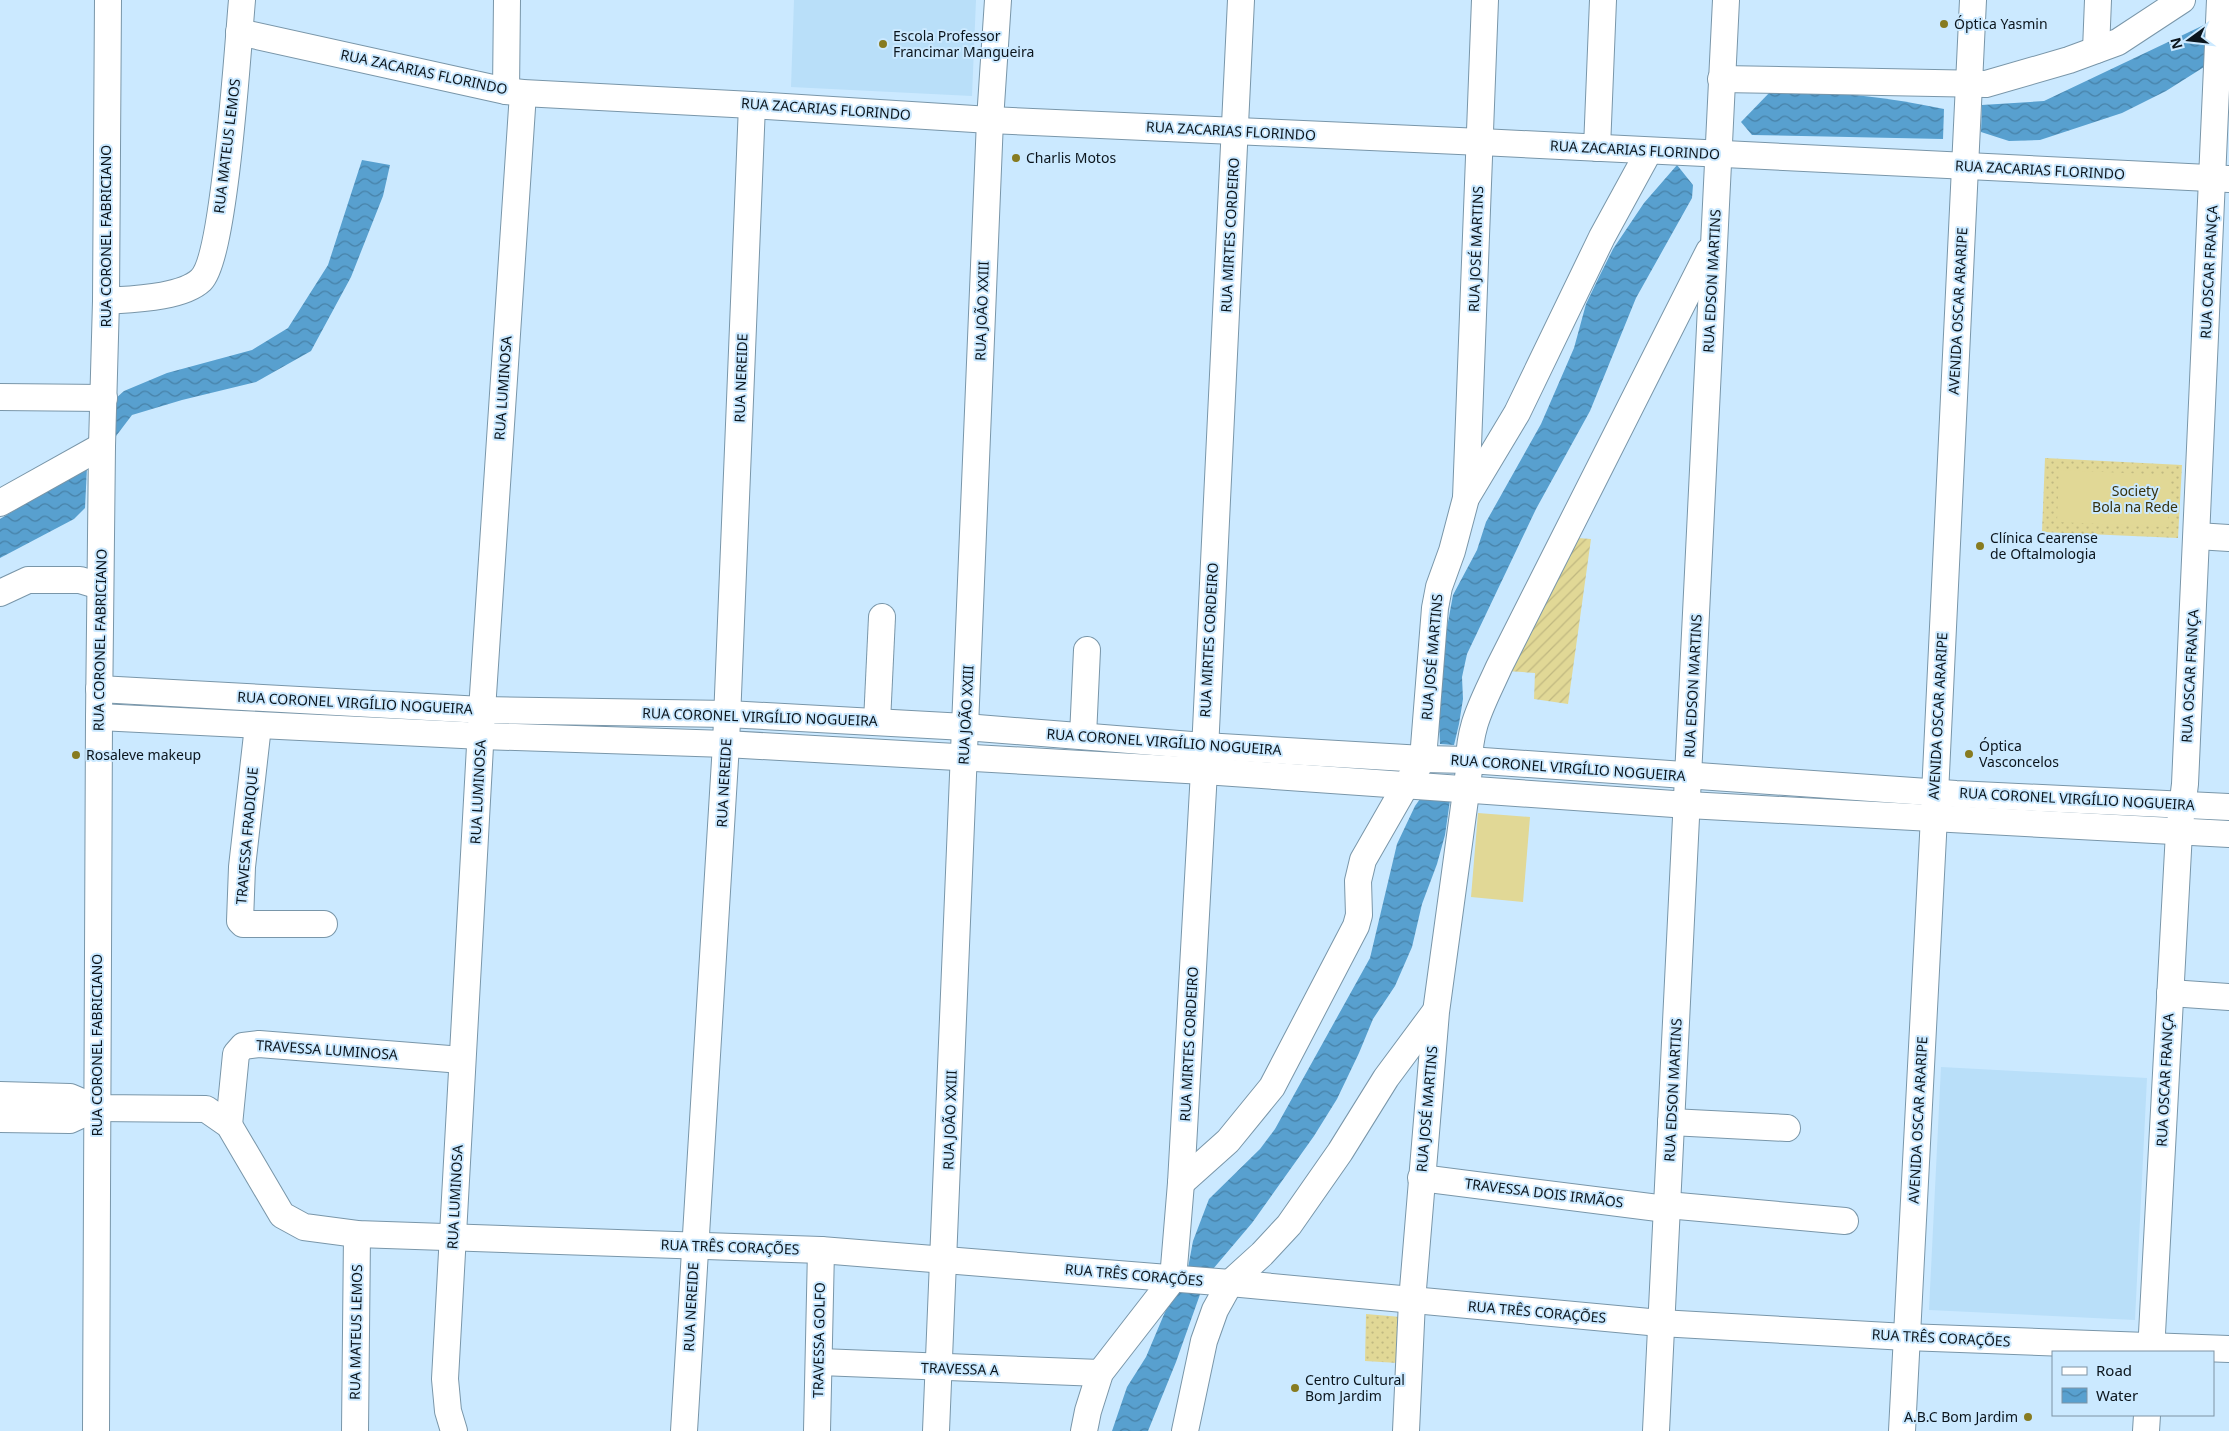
<svg xmlns="http://www.w3.org/2000/svg" width="2229" height="1431" font-family="'Noto Sans',sans-serif">
	<style>
		.built { fill: #b9dff9 }
		.grass { fill: url(#grass-dots) }
		.garden { fill: url(#garden-furrows) }
		.pitch { fill: #e1d896 }
		.water { fill: url(#water-waves) }
		.lines { fill: none; stroke-linecap: round; stroke-linejoin: round }
		.minor-casing { stroke: #7996a9; stroke-width: 28 }
		.minor { stroke: #fff; stroke-width: 26 }
		.poi-dot { fill: #877b20; stroke: #cbe9ff; stroke-width: 2 }
		.labels { text-anchor: middle; stroke-width: 4; stroke-linejoin: round; paint-order: stroke }
		.poi-label { font-size: 14px; fill: #0b151d; stroke: #cbe9ff; text-anchor: start }
		.street-label { font-size: 14px; fill: #0b151d; stroke: #cbe9ff }
		.park-label { font-size: 14px; fill: #36310e; stroke: #cbe9ff }
	</style>
	<defs>
		<pattern id="grass-dots" width="8" height="8" patternUnits="userSpaceOnUse" patternTransform="scale(1.25)"><rect width="8" height="8" fill="#e1d896"/><path d="M2 2h.1M6 6h.1" fill="none" stroke="#c0b881" stroke-width="1.8" stroke-linecap="round"/></pattern>
		<pattern id="garden-furrows" width="10" height="10" patternUnits="userSpaceOnUse" patternTransform="scale(1.25)"><rect width="10" height="10" fill="#e1d896"/><path d="M-1 1l2-2M0 10L10 0M9 11l2-2" fill="none" stroke="#c0b881"/></pattern>
		<pattern id="water-waves" width="16" height="10" patternUnits="userSpaceOnUse" patternTransform="scale(1.25)"><rect width="16" height="10" fill="#58a0cf"/><path d="M0 5q4-4 8 0t8 0" fill="none" stroke="#4781a7"/></pattern>
	</defs>
	<rect width="100%" height="100%" fill="#cbe9ff"/>
	<g class="built">
		<polygon points="794,0 976,0 972,96 791,87"/>
		<polygon points="1941,1067 2147,1078 2135,1320 1929,1310"/>
	</g>
	<g class="grass">
		<polygon points="2045,458 2182,465 2178,538 2042,532"/>
		<polygon points="1366,1314 1401,1317 1398,1363 1365,1361"/>
	</g>
	<polygon class="garden" points="1578,538 1591,539 1568,704 1534,699 1535,673 1507,671"/>
	<g class="pitch">
		<polygon points="2059,470 2170,475 2168,527 2057,522"/>
		<polygon points="1478,813 1530,817 1523,902 1471,897"/>
	</g>
	<g class="water">
		<polygon points="2206,24 2204,67 2166,91 2122,113 2040,140 2009,141 1981,132 1982,105 2044,101"/>
		<path d="M1771,91C1830,91 1887,97 1944,109L1943,139L1752,135L1741,122Z"/>
		<polygon points="362,160 390,165 383,196 351,277 311,351 256,382 182,400 132,415 113,440 114,400 124,391 167,373 252,350 288,328 328,265"/>
		<polygon points="1677,165 1693,185 1692,198 1636,298 1590,411 1536,509 1467,654 1462,677 1463,699 1459,724 1454,745 1440,744 1439,723 1443,649 1453,595 1477,550 1486,522 1541,424 1574,348 1586,304 1599,277 1613,249 1644,203"/>
		<polygon points="87,467 85,508 74,519 0,558 0,519"/>
		<polygon points="1425,792 1451,793 1445,835 1437,864 1422,904 1412,947 1395,986 1373,1019 1359,1053 1337,1099 1314,1136 1252,1223 1213,1269 1188,1268 1193,1241 1209,1199 1260,1149 1275,1129 1370,958 1397,844 1415,806"/>
		<polygon points="1179,1286 1203,1286 1176,1362 1148,1431 1112,1431 1127,1387 1146,1357 1165,1312"/>
	</g>
	<g class="lines">
		<g class="minor-casing">
			<g id="minor">
				<polyline points="239,32 506,91 523,93 752,105 990,120 1481,142 2229,179"/>
				<polyline points="2096,50 2098,0"/>
				<polyline points="1721,79 1986,84 2069,60 2118,42 2182,0"/>
				<polyline points="506,91 507,0"/>
				<polyline points="1597,148 1603,0"/>
				<path d="M106,301C132,299 182,298 201,280C225,256 238,44 242,0"/>
				<polyline points="0,397 104,398"/>
				<polyline points="1466,498 1485,0"/>
				<polyline points="0,503 102,446"/>
				<polyline points="2197,536 2229,538"/>
				<polyline points="0,593 28,580 80,580 100,586"/>
				<polyline points="99,689 482,710 728,714 965,727 1204,746 1423,759 1469,760 1956,794 2229,807"/>
				<polyline points="99,717 482,736 726,744 1204,771 1688,805 2229,834"/>
				<polyline points="877,722 882,617"/>
				<polyline points="258,726 242,867 240,921 243,924 324,924"/>
				<polyline points="1083,736 1087,650"/>
				<polyline points="2170,993 2229,997"/>
				<polyline points="0,1095 70,1097 96,1108 206,1109 229,1125 282,1215 304,1227 357,1234 821,1250 1230,1283 1660,1323 1906,1337 2229,1349"/>
				<polyline points="0,1119 70,1120 96,1108"/>
				<polyline points="1671,1122 1787,1128"/>
				<polyline points="229,1125 236,1054 243,1046 259,1044 462,1060"/>
				<polyline points="1421,1178 1666,1209"/>
				<polyline points="1181,1183 1228,1141 1272,1087 1356,926 1359,915 1358,881 1363,860 1406,785 1423,759 1435,608 1439,587 1452,551 1466,498 1517,413 1602,237 1649,151"/>
				<polyline points="1667,1205 1845,1221"/>
				<polyline points="2151,1352 2179,832 2185,784 2220,0"/>
				<polyline points="820,1362 1100,1373"/>
				<polyline points="96,1431 99,717 102,446 106,301 108,0"/>
				<polyline points="355,1431 357,1234"/>
				<polyline points="454,1431 448,1411 445,1379 482,710 523,93"/>
				<polyline points="684,1431 726,744 752,105"/>
				<polyline points="817,1431 821,1250"/>
				<polyline points="936,1431 990,120 998,0"/>
				<polyline points="1084,1431 1088,1411 1100,1373 1173,1279 1181,1183 1204,771 1241,0"/>
				<polyline points="1185,1431 1204,1341 1215,1310 1230,1283 1262,1254 1289,1225 1340,1152 1386,1078 1435,1012"/>
				<path d="M1406,1431L1412,1301L1436,1012L1469,770C1468,726 1482,705 1499,667L1709,251"/>
				<polyline points="1656,1431 1726,0"/>
				<polyline points="1902,1431 1933,836 1973,0"/>
				<polyline points="2146,1431 2147,1415"/>
			</g>
		</g>
		<use href="#minor" class="minor"/>
	</g>
	<g class="poi-dot">
		<circle cx="1944" cy="24" r="5"/>
		<circle cx="883" cy="44" r="5"/>
		<circle cx="1016" cy="158" r="5"/>
		<circle cx="1980" cy="546" r="5"/>
		<circle cx="1969" cy="754" r="5"/>
		<circle cx="76" cy="755" r="5"/>
		<circle cx="1295" cy="1388" r="5"/>
		<circle cx="2028" cy="1417" r="5"/>
	</g>
	<g class="labels">
		<g class="poi-label">
			<text x="1954" y="29">Óptica Yasmin</text>
			<text x="893" y="41">Escola Professor<tspan x="893" dy="16">Francimar Mangueira</tspan></text>
			<text x="1026" y="163">Charlis Motos</text>
			<text x="1990" y="543">Clínica Cearense<tspan x="1990" dy="16">de Oftalmologia</tspan></text>
			<text x="1979" y="751">Óptica<tspan x="1979" dy="16">Vasconcelos</tspan></text>
			<text x="86" y="760">Rosaleve makeup</text>
			<text x="1305" y="1385">Centro Cultural<tspan x="1305" dy="16">Bom Jardim</tspan></text>
			<text x="2018" y="1422" text-anchor="end">A.B.C Bom Jardim</text>
		</g>
		<g class="street-label">
			<text transform="translate(424 72) rotate(12)" y="5">RUA ZACARIAS FLORINDO</text>
			<text transform="translate(826 109) rotate(4)" y="5">RUA ZACARIAS FLORINDO</text>
			<text transform="translate(1231 131) rotate(3)" y="5">RUA ZACARIAS FLORINDO</text>
			<text transform="translate(227 146) rotate(-83)" y="5">RUA MATEUS LEMOS</text>
			<text transform="translate(1635 150) rotate(3)" y="5">RUA ZACARIAS FLORINDO</text>
			<text transform="translate(2040 170) rotate(3)" y="5">RUA ZACARIAS FLORINDO</text>
			<text transform="translate(1230 235) rotate(-87)" y="5">RUA MIRTES CORDEIRO</text>
			<text transform="translate(106 236) rotate(-90)" y="5">RUA CORONEL FABRICIANO</text>
			<text transform="translate(1476 249) rotate(-88)" y="5">RUA JOSÉ MARTINS</text>
			<text transform="translate(2209 272) rotate(-87)" y="5">RUA OSCAR FRANÇA</text>
			<text transform="translate(1712 281) rotate(-87)" y="5">RUA EDSON MARTINS</text>
			<text transform="translate(982 311) rotate(-88)" y="5">RUA JOÃO XXIII</text>
			<text transform="translate(1958 311) rotate(-87)" y="5">AVENIDA OSCAR ARARIPE</text>
			<text transform="translate(741 378) rotate(-88)" y="5">RUA NEREIDE</text>
			<text transform="translate(503 388) rotate(-86)" y="5">RUA LUMINOSA</text>
			<text transform="translate(100 640) rotate(-89)" y="5">RUA CORONEL FABRICIANO</text>
			<text transform="translate(1209 640) rotate(-87)" y="5">RUA MIRTES CORDEIRO</text>
			<text transform="translate(1432 657) rotate(-85)" y="5">RUA JOSÉ MARTINS</text>
			<text transform="translate(2190 676) rotate(-87)" y="5">RUA OSCAR FRANÇA</text>
			<text transform="translate(1693 686) rotate(-87)" y="5">RUA EDSON MARTINS</text>
			<text transform="translate(355 703) rotate(3)" y="5">RUA CORONEL VIRGÍLIO NOGUEIRA</text>
			<text transform="translate(966 715) rotate(-87)" y="5">RUA JOÃO XXIII</text>
			<text transform="translate(1938 716) rotate(-87)" y="5">AVENIDA OSCAR ARARIPE</text>
			<text transform="translate(760 717) rotate(2)" y="5">RUA CORONEL VIRGÍLIO NOGUEIRA</text>
			<text transform="translate(1164 742) rotate(4)" y="5">RUA CORONEL VIRGÍLIO NOGUEIRA</text>
			<text transform="translate(1568 768) rotate(4)" y="5">RUA CORONEL VIRGÍLIO NOGUEIRA</text>
			<text transform="translate(724 783) rotate(-87)" y="5">RUA NEREIDE</text>
			<text transform="translate(478 792) rotate(-87)" y="5">RUA LUMINOSA</text>
			<text transform="translate(2077 799) rotate(3)" y="5">RUA CORONEL VIRGÍLIO NOGUEIRA</text>
			<text transform="translate(247 836) rotate(-85)" y="5">TRAVESSA FRADIQUE</text>
			<text transform="translate(1189 1044) rotate(-87)" y="5">RUA MIRTES CORDEIRO</text>
			<text transform="translate(97 1045) rotate(-90)" y="5">RUA CORONEL FABRICIANO</text>
			<text transform="translate(327 1050) rotate(4)" y="5">TRAVESSA LUMINOSA</text>
			<text transform="translate(2165 1080) rotate(-87)" y="5">RUA OSCAR FRANÇA</text>
			<text transform="translate(1673 1090) rotate(-87)" y="5">RUA EDSON MARTINS</text>
			<text transform="translate(1427 1109) rotate(-85)" y="5">RUA JOSÉ MARTINS</text>
			<text transform="translate(950 1120) rotate(-88)" y="5">RUA JOÃO XXIII</text>
			<text transform="translate(1918 1120) rotate(-87)" y="5">AVENIDA OSCAR ARARIPE</text>
			<text transform="translate(1544 1193) rotate(7)" y="5">TRAVESSA DOIS IRMÃOS</text>
			<text transform="translate(455 1197) rotate(-87)" y="5">RUA LUMINOSA</text>
			<text transform="translate(730 1247) rotate(2)" y="5">RUA TRÊS CORAÇÕES</text>
			<text transform="translate(1134 1275) rotate(5)" y="5">RUA TRÊS CORAÇÕES</text>
			<text transform="translate(691 1307) rotate(-87)" y="5">RUA NEREIDE</text>
			<text transform="translate(1537 1312) rotate(5)" y="5">RUA TRÊS CORAÇÕES</text>
			<text transform="translate(356 1332) rotate(-89)" y="5">RUA MATEUS LEMOS</text>
			<text transform="translate(1941 1338) rotate(3)" y="5">RUA TRÊS CORAÇÕES</text>
			<text transform="translate(819 1340) rotate(-89)" y="5">TRAVESSA GOLFO</text>
			<text transform="translate(960 1369) rotate(2)" y="5">TRAVESSA A</text>
		</g>
		<g class="park-label">
			<text x="2135" y="496">Society<tspan x="2135" dy="16">Bola na Rede</tspan></text>
		</g>
	</g>
	<rect x="2052" y="1351" width="162" height="65" fill="#cbe9ff" stroke="#7e94a5"/>
	<rect x="2062" y="1367" width="25" height="8" fill="#ffffff" stroke="#7e94a5"/>
	<text x="2096" y="1376" font-size="15" fill="#0b151d">Road</text>
	<rect x="2062" y="1388" width="25" height="15" fill="url(#water-waves)" stroke="#7e94a5"/>
	<text x="2096" y="1401" font-size="15" fill="#0b151d">Water</text>
	<g transform="translate(2189 40) rotate(255)" stroke="#cbe9ff" stroke-width="4" paint-order="stroke">
	<path d="M0-4L9 19L0 12L-9 19Z" fill="#0b151d"/>
	<text y="-8" font-size="14" font-weight="bold" text-anchor="middle" fill="#0b151d">N</text>
	</g>
</svg>
